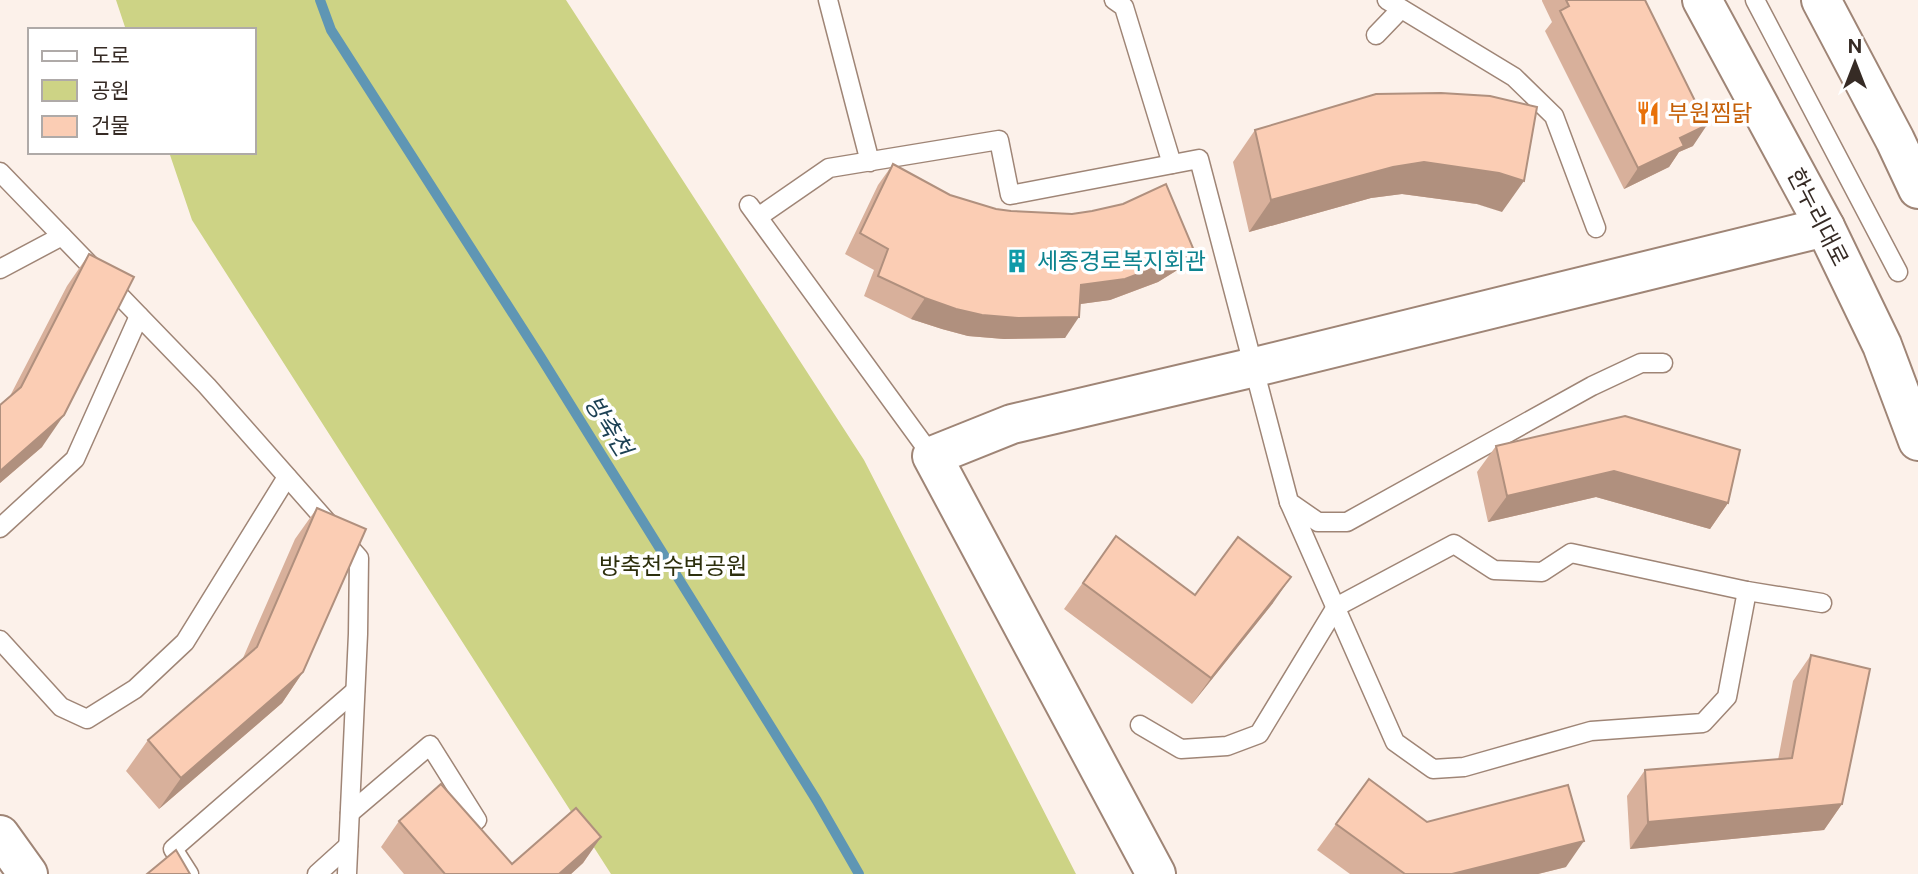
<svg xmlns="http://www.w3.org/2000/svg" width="1918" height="874" font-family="'Public Sans','Noto Sans KR',sans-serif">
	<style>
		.green { fill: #cdd385 }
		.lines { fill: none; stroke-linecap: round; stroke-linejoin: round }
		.stream { stroke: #5f96b4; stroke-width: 10 }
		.lane-casing { stroke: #9f8576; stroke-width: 21 }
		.secondary-casing { stroke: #9f8576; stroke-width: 42 }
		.lane { stroke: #fff; stroke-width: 18 }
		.secondary { stroke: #fff; stroke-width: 38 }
		.wall { fill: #d8b09b }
		.shaded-wall { fill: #b0907e }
		.building { fill: #fbcdb4; stroke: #b0907e; stroke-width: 2 }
		.labels { text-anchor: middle; stroke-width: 7; stroke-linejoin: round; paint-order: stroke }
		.food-label { font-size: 23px; fill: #c56008; stroke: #fff; text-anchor: start }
		.street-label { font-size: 23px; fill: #362b25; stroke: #fff }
		.culture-label { font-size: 23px; fill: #0d838f; stroke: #fff; text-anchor: start }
		.park-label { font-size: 23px; fill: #2d2f0c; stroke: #fff }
		.water-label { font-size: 24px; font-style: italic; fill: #1d4154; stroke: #fff }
	</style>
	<rect width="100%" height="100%" fill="#fcf1ea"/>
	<polygon class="green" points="116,0 566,0 864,460 1076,874 611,874 192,220 169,152 254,152 254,30 126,30"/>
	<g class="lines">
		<polyline class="stream" points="320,0 331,30 540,356 817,801 859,874"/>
		<g class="lane-casing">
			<g id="lane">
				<polyline points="828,0 870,162"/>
				<polyline points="1114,0 1124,7 1172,164"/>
				<polyline points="1387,0 1514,77 1554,116 1596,228"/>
				<polyline points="1755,0 1898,272"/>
				<polyline points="1376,35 1401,9"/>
				<polyline points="0,172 207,386 359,558 358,634 347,874"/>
				<polyline points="749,205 932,456"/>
				<polyline points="758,217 829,168 999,140 1010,195 1199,159 1289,502 1318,522 1347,522 1592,386 1641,363 1663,363"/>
				<polyline points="0,269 62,236"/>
				<polyline points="1289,502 1395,742 1433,769 1464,767 1591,731 1703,723 1727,697 1747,591"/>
				<polyline points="0,528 75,459 139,316"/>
				<polyline points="0,640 61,707 87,719 135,689 185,642 287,477"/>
				<polyline points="1140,725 1181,749 1227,746 1259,734 1336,607 1454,544 1494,570 1542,572 1571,553 1747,591 1822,603"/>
				<polyline points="350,813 430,745 477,820"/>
				<polyline points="189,874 173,849 355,691"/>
				<polyline points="317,874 348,846"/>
			</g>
		</g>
		<g class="secondary-casing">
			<g id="secondary">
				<polyline points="1702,0 1825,227 1882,345 1918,441"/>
				<polyline points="1821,0 1895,140 1918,189"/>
				<polyline points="0,835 28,874"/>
				<polyline points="1156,874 932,456 1012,424 1255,367 1825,227"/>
			</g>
		</g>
		<use href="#lane" class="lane"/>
		<use href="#secondary" class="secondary"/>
	</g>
	<g class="wall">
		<polygon points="1542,0 1645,0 1693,146 1679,152 1669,167 1624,189 1545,31 1552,22 1542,1"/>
		<polygon points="1255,130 1502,212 1477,204 1402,194 1371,198 1249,232 1233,162"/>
		<polygon points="893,164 950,195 1179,269 1158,282 1110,300 1080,304 1065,338 1004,339 968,336 942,329 911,319 864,296 874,270 845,254 878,185"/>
		<polygon points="89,254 42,447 0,483 0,405 10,396 67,286"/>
		<polygon points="1496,446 1728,503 1710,529 1596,497 1488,522 1477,472"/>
		<polygon points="317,508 303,672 282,703 159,809 126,771 148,740 243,658 295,539"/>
		<polygon points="1116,536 1195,595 1273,603 1192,704 1064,609"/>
		<polygon points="1811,655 1842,804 1824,830 1630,849 1627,796 1645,770 1778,760 1793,681"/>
		<polygon points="399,821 512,864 601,837 583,863 571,874 404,874 381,847"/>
		<polygon points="1427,822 1566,867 1538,874 1350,874 1317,850 1336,824"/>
	</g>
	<g class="shaded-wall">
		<polygon points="1707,125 1693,146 1679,152 1669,167 1624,189 1638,168 1680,138"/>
		<polygon points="1424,162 1499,173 1524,181 1502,212 1477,204 1402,194 1371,198 1249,232 1271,200 1393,167"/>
		<polygon points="1193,248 1179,269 1158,282 1110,300 1066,306 1081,285"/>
		<polygon points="925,298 1079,317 1065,338 1004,339 968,336 942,329 911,319"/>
		<polygon points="64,415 42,447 0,483 0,471"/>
		<polygon points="1614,471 1728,503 1710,529 1596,497 1488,522 1507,496"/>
		<polygon points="1291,577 1273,603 1192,704 1211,678"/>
		<polygon points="303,672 282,703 159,809 181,778"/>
		<polygon points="1842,804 1824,830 1630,849 1648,822"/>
		<polygon points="601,837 583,863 571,874 559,874"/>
		<polygon points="1584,841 1566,867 1538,874 1452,874"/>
	</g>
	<g class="building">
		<polygon points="1566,0 1645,0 1707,125 1680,138 1684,146 1638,168 1560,11 1569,6"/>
		<polygon points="1441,93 1490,96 1537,107 1524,181 1499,173 1424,162 1393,167 1271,200 1255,130 1376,94"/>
		<polygon points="893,164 950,195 996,209 1011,211 1072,214 1092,211 1123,204 1166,184 1193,248 1173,261 1125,279 1081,285 1079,317 1018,318 982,315 956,309 925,298 878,276 888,249 860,233"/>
		<polygon points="89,254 134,277 64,415 0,471 0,405 21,387"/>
		<polygon points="1625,416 1740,450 1728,503 1614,471 1507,496 1496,446"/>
		<polygon points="317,508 366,529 303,672 181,778 148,740 257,647"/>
		<polygon points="1116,536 1195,595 1238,537 1291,577 1211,678 1083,583"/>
		<polygon points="1811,655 1870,669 1842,804 1648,822 1645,770 1792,758"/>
		<polygon points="1369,779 1427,822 1568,785 1584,841 1452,874 1405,874 1336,824"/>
		<polygon points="441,784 512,864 576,808 601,837 559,874 445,874 399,821"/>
		<polygon points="176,850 190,874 147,874"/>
	</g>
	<defs>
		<g id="restaurant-bare" transform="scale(1.89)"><path d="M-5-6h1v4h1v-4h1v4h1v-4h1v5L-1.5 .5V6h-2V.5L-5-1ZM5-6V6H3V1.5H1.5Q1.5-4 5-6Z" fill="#e8710a" stroke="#fff" stroke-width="2.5" paint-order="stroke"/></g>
		<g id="building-bare" transform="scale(1.89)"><path d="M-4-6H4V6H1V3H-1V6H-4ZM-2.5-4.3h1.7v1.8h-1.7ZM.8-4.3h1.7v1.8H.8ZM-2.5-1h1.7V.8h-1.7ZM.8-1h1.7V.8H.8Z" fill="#0f9aa8" stroke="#fff" stroke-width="2.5" paint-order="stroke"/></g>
	</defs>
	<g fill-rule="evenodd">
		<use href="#restaurant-bare" x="1648" y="113"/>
		<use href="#building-bare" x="1017" y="261"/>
	</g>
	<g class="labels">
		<g class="food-label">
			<text x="1668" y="121">부원찜닭</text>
		</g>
		<g class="street-label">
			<text transform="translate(1818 217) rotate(63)" y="8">한누리대로</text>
		</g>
		<g class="culture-label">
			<text x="1037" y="269">세종경로복지회관</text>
		</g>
		<g class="park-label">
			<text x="673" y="574">방축천수변공원</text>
		</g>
		<g class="water-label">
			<text transform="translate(608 426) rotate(58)" y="8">방축천</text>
		</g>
	</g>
	<rect x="28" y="28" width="228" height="126" fill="#ffffff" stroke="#afaaa8" stroke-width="2"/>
	<rect x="42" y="51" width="35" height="10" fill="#ffffff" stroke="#afaaa8" stroke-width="2"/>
	<text x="91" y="63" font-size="21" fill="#362b25">도로</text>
	<rect x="42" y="80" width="35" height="21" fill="#cdd385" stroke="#afaaa8" stroke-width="2"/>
	<text x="91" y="98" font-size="21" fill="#362b25">공원</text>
	<rect x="42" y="116" width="35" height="21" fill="#fbcdb4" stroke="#afaaa8" stroke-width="2"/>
	<text x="91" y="133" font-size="21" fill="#362b25">건물</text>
	<g transform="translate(1855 63)" stroke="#ffffff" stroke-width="5" paint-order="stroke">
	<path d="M0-5L12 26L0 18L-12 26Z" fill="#362b25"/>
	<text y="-10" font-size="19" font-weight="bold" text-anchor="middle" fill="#362b25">N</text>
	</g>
</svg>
